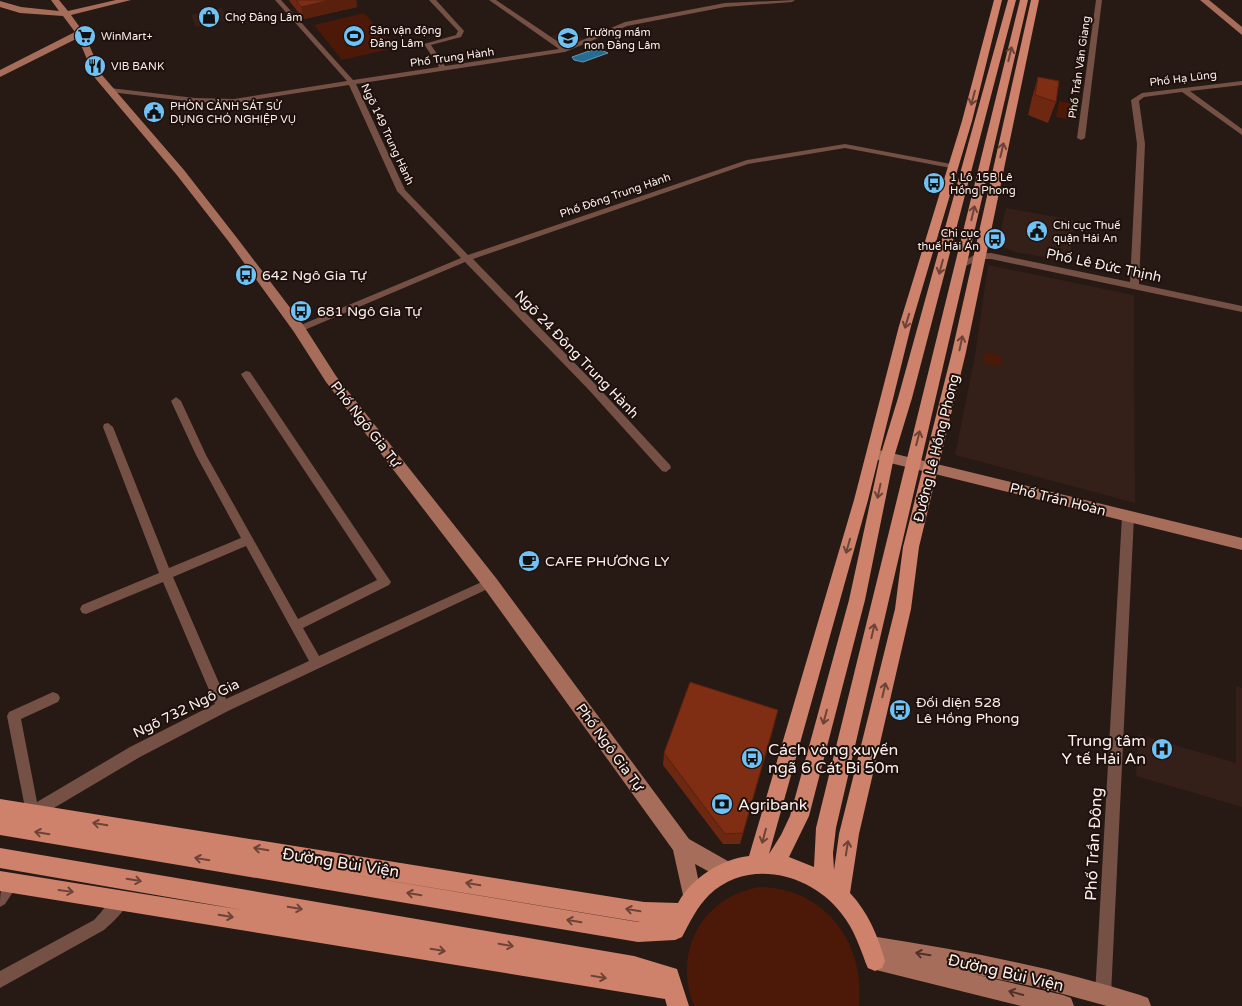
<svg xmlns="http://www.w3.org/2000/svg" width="1242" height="1006" font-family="'Varela Round',sans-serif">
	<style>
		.built { fill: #341f19 }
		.green { fill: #4c1807 }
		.water { fill: #256d95; stroke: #6594af }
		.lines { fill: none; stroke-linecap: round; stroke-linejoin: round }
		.street { fill: #755045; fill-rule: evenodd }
		.secondary { fill: #a76d5b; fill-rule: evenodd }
		.primary { fill: #ce826b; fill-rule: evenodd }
		.wall { fill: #6d2811 }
		.shaded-wall { fill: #59200e }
		.building { fill: #7f2e14; stroke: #59200e }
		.oneway { stroke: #6d4337 }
		.oneway2 { stroke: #4e3128 }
		.labels { text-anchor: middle; stroke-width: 4; stroke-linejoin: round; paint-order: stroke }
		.far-poi-label { font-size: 11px; fill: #fbf0ec; stroke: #1e100c; text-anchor: start }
		.far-street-label { font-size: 11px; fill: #fbf0ec; stroke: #1e100c }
		.street-label { font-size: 14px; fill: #fbf0ec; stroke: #1e100c }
		.poi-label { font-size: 14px; fill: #fbf0ec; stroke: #1e100c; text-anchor: start }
		.near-poi-label { font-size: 16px; fill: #fbf0ec; stroke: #1e100c; text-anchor: start }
		.near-street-label { font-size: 16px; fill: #fbf0ec; stroke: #1e100c }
	</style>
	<rect width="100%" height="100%" fill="#271914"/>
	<g class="built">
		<polygon points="222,8 228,20 196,27 191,15"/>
		<polygon points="571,30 585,40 565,46 551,36"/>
		<polygon points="1006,208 1074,220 1070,262 1015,252 1000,246 998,242"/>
		<polygon points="988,265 1134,295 1135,503 955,455 975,355"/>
		<polygon points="1236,686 1242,688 1242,807 1136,776 1138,734 1236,763"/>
	</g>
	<g class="green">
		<polygon points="364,13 395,48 342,60 314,25"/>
		<polygon points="1059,101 1075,104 1073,120 1056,117"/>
		<polygon points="987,352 1000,356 1003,362 996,366 986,363 982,357"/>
		<path d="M759,887C825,888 865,942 859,1006H694C672,952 702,897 759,887Z"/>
	</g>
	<polygon class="water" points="592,50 601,50 608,53 583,62 574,60 572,57"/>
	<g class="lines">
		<g class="street">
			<polygon points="275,0 281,0 353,80 439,67 424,44 456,35 458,31 429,0 436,0 464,31 461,37 431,45 445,66 559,49 489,0 496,0 566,47 625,22 725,3 795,0 792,2 725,7 627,26 565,52 356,84 405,190 468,255 747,160 845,144 951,164 955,166 951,168 845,148 748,164 473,259 596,385 670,465 671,468 666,472 662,471 588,389 465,262 302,331 296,331 296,327 461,258 397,191 349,85 234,103 195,102 110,92 106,90 110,88 195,98 234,99 347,81"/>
			<polygon points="1096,0 1102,0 1085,138 1081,140 1077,138"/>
			<polygon points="1242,81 1242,85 1190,91 1242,129 1242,135 1182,92 1144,97 1139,101 1145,144 1139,284 1242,306 1242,312 991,259 981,259 961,268 957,265 976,254 991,253 1130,282 1137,144 1131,100 1142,93"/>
			<path d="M246,371L250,372L391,582L389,585L303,628L319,656L486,580L490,578L494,580L496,583L494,586L228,711L140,757L37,818L32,820L27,818L7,716L9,712L53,692L58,694L60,698L58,702L21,719L37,802L130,747L215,704L163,582L86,614L82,613L80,609L82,605L159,573L103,427L104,424L108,423L113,427L169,568L241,538L196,455L171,401L176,397L181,401L206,455L298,619L377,580L242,376L241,374ZM246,546L309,661L226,699L173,577Z"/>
			<polygon points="1128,512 1132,513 1134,516 1111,995 1109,1001 1103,1003 1097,1001 1095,995 1122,516 1124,513"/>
			<path d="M12,876L17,878L19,883L5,904L0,907C0,894 0,881 12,876Z"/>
			<path d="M122,891L127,894L130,899C124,912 114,921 104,930L0,988V971L94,920C102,912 114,895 122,891Z"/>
		</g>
		<g class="secondary">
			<polygon points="51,0 59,0 68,11 116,0 131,0 71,15 84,33 102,75 184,170 237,238 304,326 336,376 496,578 689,839 733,864 736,871 733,878 726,881 695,864 702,897 699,904 692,907 685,904 673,850 484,588 326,382 294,332 229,242 176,174 95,78 78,38 0,77 0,70 75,32 63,16 20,13 0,7 0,1 21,7 59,11"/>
			<polygon points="1200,0 1209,0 1242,27 1242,35"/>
			<polygon points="875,449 1242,538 1242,550 870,458 868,454 870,450"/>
			<path d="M871,936C962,950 1052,967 1140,995L1148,998L1151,1006H1107L1041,988L973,974L1063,995L1071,998L1074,1006H1021L868,968L865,961L867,955L864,953L861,946L864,939Z"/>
		</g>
		<g class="primary">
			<path d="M994,0H1002L972,121L911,326L868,500L769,854L781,835L790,816L849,600L880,457L898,398L1008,0H1016L912,398L894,457L865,600L809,816L789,857L814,867L816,828L1020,0H1028L836,828L833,853L834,870L839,834L895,609L903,547L952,352L1031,0H1039L966,352L919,547L911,609L859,834L850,893C868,912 878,936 885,961L882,968L875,971L868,968C860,949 855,930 841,913C810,873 748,858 709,895C697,907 690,922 682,937L675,940L638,942L0,835V799L644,902L678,903C691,878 722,859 749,856L854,500L899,326L962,121ZM331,871L640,922H638Z"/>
			<polygon points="0,848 634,956 677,969 689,1006 667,1006 665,999 0,891 0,871 243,910 0,868"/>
		</g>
	</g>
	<g class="wall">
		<polygon points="289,0 356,0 357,7 304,19 290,2"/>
		<polygon points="1038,77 1056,102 1048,123 1028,115 1032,98"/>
		<polygon points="775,723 740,844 723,844 663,765 664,753"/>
	</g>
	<polygon class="shaded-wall" points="330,0 356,0 357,7 304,19 301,7"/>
	<g class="building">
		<polygon points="296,0 330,0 301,7"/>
		<polygon points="1038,77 1059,81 1056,102 1035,95"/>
		<polygon points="690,682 778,710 743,833 725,834 664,753"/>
	</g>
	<defs><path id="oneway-shaft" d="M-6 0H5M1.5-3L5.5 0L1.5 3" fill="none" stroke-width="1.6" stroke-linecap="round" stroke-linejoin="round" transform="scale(1.25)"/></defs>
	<g class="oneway">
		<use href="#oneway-shaft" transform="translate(1010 54) rotate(-77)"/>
		<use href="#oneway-shaft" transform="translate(973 98) rotate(105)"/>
		<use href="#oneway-shaft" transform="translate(1002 150) rotate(-77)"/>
		<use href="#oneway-shaft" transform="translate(973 213) rotate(-77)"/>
		<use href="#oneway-shaft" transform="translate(941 267) rotate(105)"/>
		<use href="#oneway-shaft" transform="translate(907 321) rotate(107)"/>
		<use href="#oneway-shaft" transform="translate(961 343) rotate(-78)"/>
		<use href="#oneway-shaft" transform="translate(918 438) rotate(-76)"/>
		<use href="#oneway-shaft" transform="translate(879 491) rotate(102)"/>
		<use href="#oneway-shaft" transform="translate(848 546) rotate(106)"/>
		<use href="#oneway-shaft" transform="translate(873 631) rotate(-77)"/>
		<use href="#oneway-shaft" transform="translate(884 690) rotate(-77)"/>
		<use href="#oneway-shaft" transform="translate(825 717) rotate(105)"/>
		<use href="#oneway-shaft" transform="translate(100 824) rotate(-171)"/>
		<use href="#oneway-shaft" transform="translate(42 833) rotate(-171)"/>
		<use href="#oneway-shaft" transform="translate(764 836) rotate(105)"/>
		<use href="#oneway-shaft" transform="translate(847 848) rotate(-81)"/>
		<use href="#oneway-shaft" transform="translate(261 849) rotate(-171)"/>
		<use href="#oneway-shaft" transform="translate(202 859) rotate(-171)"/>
		<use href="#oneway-shaft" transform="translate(134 880) rotate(10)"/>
		<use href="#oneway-shaft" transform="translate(473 884) rotate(-171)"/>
		<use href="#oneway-shaft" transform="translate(66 891) rotate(8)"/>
		<use href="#oneway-shaft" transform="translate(414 894) rotate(-171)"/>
		<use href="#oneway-shaft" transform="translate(295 908) rotate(10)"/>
		<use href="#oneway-shaft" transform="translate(633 910) rotate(-171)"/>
		<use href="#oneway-shaft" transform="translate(226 916) rotate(9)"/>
		<use href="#oneway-shaft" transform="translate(574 921) rotate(-171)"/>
		<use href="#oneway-shaft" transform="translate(506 945) rotate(10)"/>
		<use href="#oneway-shaft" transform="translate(438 950) rotate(9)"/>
		<use href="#oneway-shaft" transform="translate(599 977) rotate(9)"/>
	</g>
	<g class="oneway2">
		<use href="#oneway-shaft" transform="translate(923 954) rotate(-171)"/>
		<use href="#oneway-shaft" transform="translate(1016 993) rotate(-165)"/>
	</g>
	<defs>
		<g id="shop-disc" transform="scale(1.125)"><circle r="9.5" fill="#70c2f4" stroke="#1e100c"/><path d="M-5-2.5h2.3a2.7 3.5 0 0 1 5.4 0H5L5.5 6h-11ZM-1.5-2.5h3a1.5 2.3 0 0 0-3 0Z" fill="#111"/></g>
		<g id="supermarket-disc" transform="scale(1.125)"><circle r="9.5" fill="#70c2f4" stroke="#1e100c"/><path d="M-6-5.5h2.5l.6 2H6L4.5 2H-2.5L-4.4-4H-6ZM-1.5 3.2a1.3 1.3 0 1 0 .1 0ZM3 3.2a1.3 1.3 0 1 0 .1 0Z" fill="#111"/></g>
		<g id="stadium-disc" transform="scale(1.125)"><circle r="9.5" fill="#70c2f4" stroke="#1e100c"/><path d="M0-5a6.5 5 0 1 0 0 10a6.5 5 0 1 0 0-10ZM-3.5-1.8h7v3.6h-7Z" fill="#111"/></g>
		<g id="school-disc" transform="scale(1.125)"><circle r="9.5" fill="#70c2f4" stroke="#1e100c"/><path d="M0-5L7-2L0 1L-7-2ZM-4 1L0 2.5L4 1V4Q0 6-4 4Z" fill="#111"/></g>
		<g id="restaurant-disc" transform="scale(1.125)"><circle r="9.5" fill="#70c2f4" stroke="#1e100c"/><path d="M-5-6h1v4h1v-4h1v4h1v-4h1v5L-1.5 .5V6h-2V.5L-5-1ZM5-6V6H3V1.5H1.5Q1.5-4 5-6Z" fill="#111"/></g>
		<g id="civic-disc" transform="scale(1.125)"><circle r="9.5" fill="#70c2f4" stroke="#1e100c"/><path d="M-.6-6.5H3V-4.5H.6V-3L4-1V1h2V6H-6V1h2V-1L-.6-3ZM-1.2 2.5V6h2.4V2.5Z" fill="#111"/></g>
		<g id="bus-disc" transform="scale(1.125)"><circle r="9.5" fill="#70c2f4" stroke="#1e100c"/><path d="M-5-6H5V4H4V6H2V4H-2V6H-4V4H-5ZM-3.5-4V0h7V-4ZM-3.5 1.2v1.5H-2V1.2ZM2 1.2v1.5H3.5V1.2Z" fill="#111"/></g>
		<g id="cafe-disc" transform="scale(1.125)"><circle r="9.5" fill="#70c2f4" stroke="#1e100c"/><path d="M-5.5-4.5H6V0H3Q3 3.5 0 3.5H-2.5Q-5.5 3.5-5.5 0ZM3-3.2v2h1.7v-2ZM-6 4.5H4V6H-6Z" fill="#111"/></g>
		<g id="hospital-disc" transform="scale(1.125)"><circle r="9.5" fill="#70c2f4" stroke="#1e100c"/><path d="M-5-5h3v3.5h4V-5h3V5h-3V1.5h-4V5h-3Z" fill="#111"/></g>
		<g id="bank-disc" transform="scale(1.125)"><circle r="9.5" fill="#70c2f4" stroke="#1e100c"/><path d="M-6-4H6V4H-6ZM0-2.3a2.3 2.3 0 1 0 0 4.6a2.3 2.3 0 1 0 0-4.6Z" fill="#111"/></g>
	</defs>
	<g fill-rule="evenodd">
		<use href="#shop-disc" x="209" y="17"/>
		<use href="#supermarket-disc" x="85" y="36"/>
		<use href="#stadium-disc" x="354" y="36"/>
		<use href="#school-disc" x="568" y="38"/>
		<use href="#restaurant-disc" x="95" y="66"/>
		<use href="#civic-disc" x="154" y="112"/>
		<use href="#bus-disc" x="934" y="183"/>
		<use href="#civic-disc" x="1037" y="231"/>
		<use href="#bus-disc" x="995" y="239"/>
		<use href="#bus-disc" x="246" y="275"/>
		<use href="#bus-disc" x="301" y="311"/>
		<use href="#cafe-disc" x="529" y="561"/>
		<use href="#bus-disc" x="900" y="710"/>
		<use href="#hospital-disc" x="1162" y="749"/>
		<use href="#bus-disc" x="752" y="758"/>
		<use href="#bank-disc" x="722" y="804"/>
	</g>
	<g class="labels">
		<g class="far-poi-label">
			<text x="225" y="21">Chợ Đằng Lâm</text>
			<text x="370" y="34">Sân vận động<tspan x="370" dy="13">Đằng Lâm</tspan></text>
			<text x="584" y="36">Trường mầm<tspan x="584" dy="13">non Đằng Lâm</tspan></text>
			<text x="101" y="40">WinMart+</text>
			<text x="111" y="70">VIB BANK</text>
			<text x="170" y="110">PHÒN CẢNH SÁT SỬ<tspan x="170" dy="13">DỤNG CHÓ NGHIỆP VỤ</tspan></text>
			<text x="950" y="181">1 Lô 15B Lê<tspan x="950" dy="13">Hồng Phong</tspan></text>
			<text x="1053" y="229">Chi cục Thuế<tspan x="1053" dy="13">quận Hải An</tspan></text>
			<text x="979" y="237" text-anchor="end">Chi cục<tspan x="979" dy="13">thuế Hải An</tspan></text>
		</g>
		<g class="far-street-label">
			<text transform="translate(452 57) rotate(-8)" y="4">Phố Trung Hành</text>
			<text transform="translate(1079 67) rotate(-82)" y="4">Phố Trần Văn Giang</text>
			<text transform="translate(1183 78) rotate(-7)" y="4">Phố Hạ Lũng</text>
			<text transform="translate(388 134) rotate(65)" y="4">Ngõ 149 Trung Hành</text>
			<text transform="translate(615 195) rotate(-19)" y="4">Phố Đông Trung Hành</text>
		</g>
		<g class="street-label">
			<text transform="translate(1104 265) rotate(12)" y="5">Phố Lê Đức Thịnh</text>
			<text transform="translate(577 354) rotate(46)" y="5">Ngõ 24 Đông Trung Hành</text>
			<text transform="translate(366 424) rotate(52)" y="5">Phố Ngô Gia Tự</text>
			<text transform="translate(936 448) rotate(-76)" y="5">Đường Lê Hồng Phong</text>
			<text transform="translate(1058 499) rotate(14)" y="5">Phố Trần Hoàn</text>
			<text transform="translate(186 708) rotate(-26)" y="5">Ngõ 732 Ngô Gia</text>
			<text transform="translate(610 747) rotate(54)" y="5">Phố Ngô Gia Tự</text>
		</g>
		<g class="poi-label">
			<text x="262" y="280">642 Ngô Gia Tự</text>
			<text x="317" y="316">681 Ngô Gia Tự</text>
			<text x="545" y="566">CAFE PHƯƠNG LY</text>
			<text x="916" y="707">Đối diện 528<tspan x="916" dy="16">Lê Hồng Phong</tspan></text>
		</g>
		<g class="near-poi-label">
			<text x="1146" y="746" text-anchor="end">Trung tâm<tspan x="1146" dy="18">Y tế Hải An</tspan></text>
			<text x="768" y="755">Cách vòng xuyến<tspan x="768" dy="18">ngã 6 Cát Bi 50m</tspan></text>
			<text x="738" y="810">Agribank</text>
		</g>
		<g class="near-street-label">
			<text transform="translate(1093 844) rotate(-87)" y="6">Phố Trần Đông</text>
			<text transform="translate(341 862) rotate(9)" y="6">Đường Bùi Viện</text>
			<text transform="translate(1006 972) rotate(13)" y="6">Đường Bùi Viện</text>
		</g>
	</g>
</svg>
